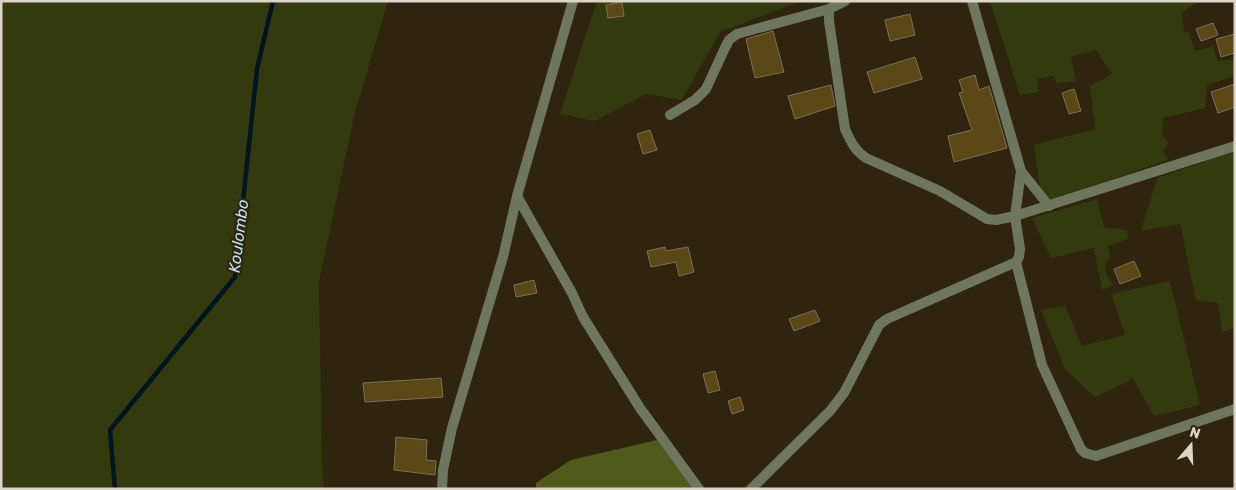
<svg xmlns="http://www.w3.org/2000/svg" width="1236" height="490" font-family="Rubik,sans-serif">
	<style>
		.green { fill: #323a0e }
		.forest { fill: #505b1b }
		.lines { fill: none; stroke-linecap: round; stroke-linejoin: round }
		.stream { stroke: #00151f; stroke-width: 4.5 }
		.building { fill: #5c4817; stroke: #7c7057 }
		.street { stroke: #6e775d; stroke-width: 10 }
		.labels { text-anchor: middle; stroke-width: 4.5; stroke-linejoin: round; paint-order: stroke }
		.water-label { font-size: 16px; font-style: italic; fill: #bbe2f3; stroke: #2f250e }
	</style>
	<rect width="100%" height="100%" fill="#2f250e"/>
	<g class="green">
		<polygon points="1,1 388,1 354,116 319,282 322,465 324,489 1,489"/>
		<polygon points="597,1 801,1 720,32 682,100 646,94 595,121 560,114"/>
		<polygon points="990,1 1198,1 1182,13 1184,32 1189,33 1195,51 1213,46 1218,61 1235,59 1235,76 1207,85 1205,108 1163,118 1162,134 1168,143 1163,151 1168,160 1051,200 1040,187 1034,145 1095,129 1090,86 1112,74 1096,50 1071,57 1076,81 1056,83 1054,76 1037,79 1039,92 1020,95"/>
		<polygon points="1235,151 1235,328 1222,332 1218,303 1196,300 1180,224 1141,231 1157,178"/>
		<polygon points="1097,199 1104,227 1127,230 1128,239 1108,246 1110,258 1105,264 1106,273 1113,285 1102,290 1094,248 1051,258 1032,218"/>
		<polygon points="1170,281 1200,405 1154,416 1133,379 1095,397 1065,369 1041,310 1065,306 1082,346 1125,335 1111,294"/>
	</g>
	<polygon class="forest" points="657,440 693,489 536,489 536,483 571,460"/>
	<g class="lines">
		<polyline class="stream" points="115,489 110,430 235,277 257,69 273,1"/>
	</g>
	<g class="building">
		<polygon points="622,2 624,16 608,18 606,5"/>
		<polygon points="910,14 915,35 890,41 885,20"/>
		<polygon points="1213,23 1218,35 1201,41 1196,29"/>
		<polygon points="773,31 784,72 755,78 746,39"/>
		<polygon points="1235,34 1235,53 1221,57 1216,39"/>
		<polygon points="915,57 922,79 874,93 867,72"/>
		<polygon points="975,75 979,90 989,86 1007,148 954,162 948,136 972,130 959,93 963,92 959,80"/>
		<polygon points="1235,84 1235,107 1218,113 1211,92"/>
		<polygon points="831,85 835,106 795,119 788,96"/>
		<polygon points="1074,89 1081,111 1069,114 1062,93"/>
		<polygon points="650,130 657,150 643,154 637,134"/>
		<polygon points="665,247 666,251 688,247 694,272 679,276 676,262 651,267 647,251"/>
		<polygon points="1134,261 1141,276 1120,284 1114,269"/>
		<polygon points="534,280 537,293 516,297 514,285"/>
		<polygon points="815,310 820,321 794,331 789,319"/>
		<polygon points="715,371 720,390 708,393 703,374"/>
		<polygon points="441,378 443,397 365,402 363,383"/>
		<polygon points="740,397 744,410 732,414 728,401"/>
		<polygon points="396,437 427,440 426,460 436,461 435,475 394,470"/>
	</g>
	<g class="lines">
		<g class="street">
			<path d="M845,1L829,9V21L845,129C851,142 855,151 866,158L940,191L987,219L996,220L1015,216L1235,146"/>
			<polyline points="670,115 695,100 706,89 724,50 729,40 737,34 829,9"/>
			<polyline points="1021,171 1049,206"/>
			<polyline points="517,196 572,293 583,317 640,408 699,489"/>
			<polyline points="1016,262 1042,365 1081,449 1085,453 1096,456 1235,409"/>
			<polyline points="442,489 443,470 452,428 503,257 517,196 573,1"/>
			<polyline points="751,489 830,411 844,393 879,325 887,319 1016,262 1019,257 1020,249 1015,216 1021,171 972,1"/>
		</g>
	</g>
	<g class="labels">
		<g class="water-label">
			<text transform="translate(238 236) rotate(-83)" y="6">Koulombo</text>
		</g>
	</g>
	<rect width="1236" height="490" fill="none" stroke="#ddd6c8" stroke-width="5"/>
	<g transform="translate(1191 445) rotate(19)" stroke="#2f250e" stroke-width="4" paint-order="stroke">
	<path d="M0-4L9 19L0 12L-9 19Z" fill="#ddd6c8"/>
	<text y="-8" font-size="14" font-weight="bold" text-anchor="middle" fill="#ddd6c8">N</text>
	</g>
</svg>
